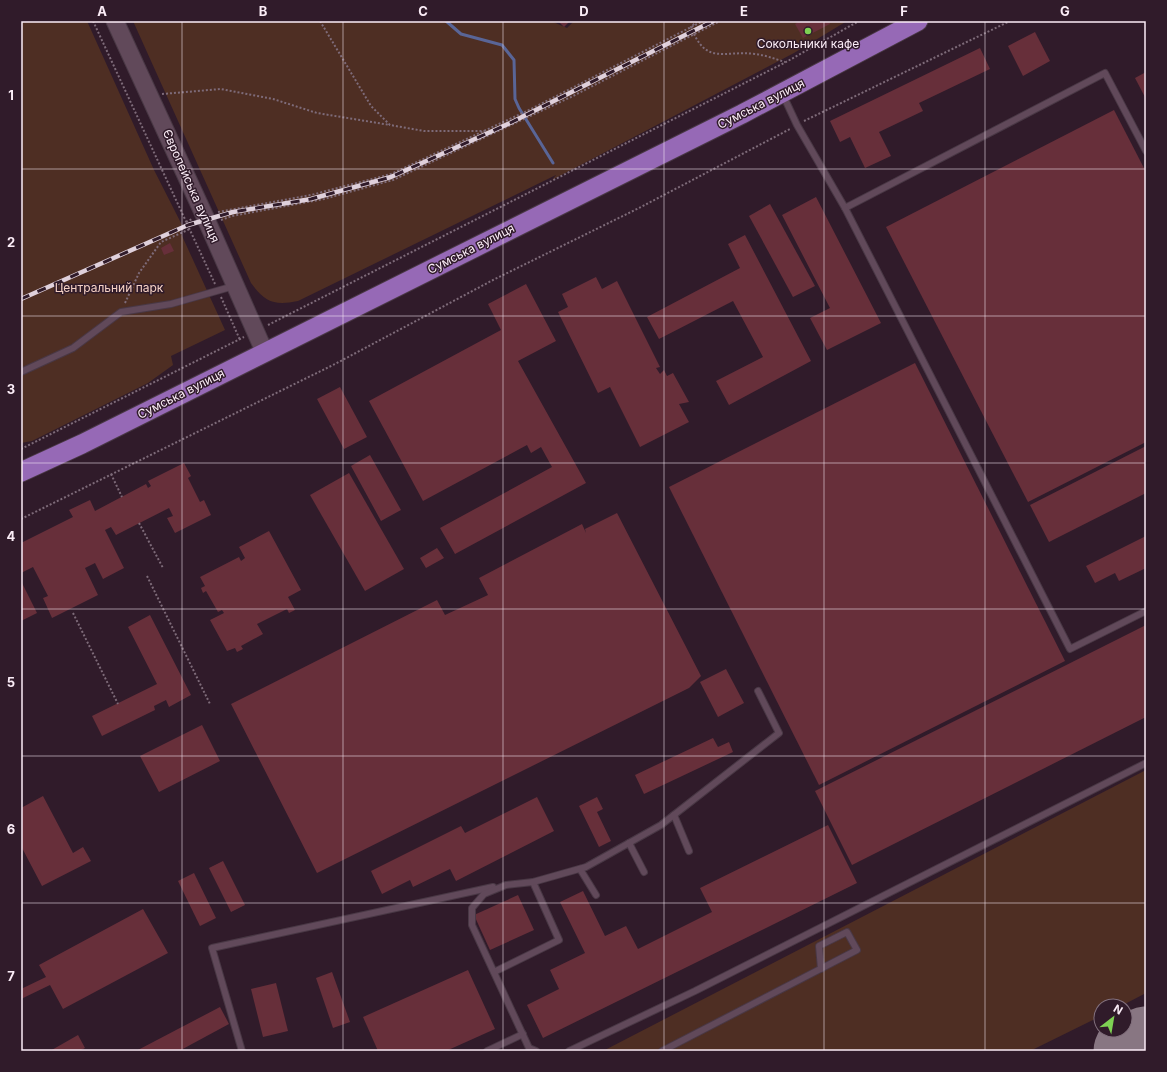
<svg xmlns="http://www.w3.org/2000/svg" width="1167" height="1072" font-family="Inter,sans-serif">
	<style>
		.green { fill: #4e2e23 }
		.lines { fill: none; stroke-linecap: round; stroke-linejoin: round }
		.stream { stroke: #596597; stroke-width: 3 }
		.runway { stroke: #887682; stroke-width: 73 }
		.building { fill: #672f3a }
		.lane-casing { stroke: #493845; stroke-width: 8 }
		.secondary-casing { stroke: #493845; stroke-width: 19 }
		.primary-casing { stroke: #493845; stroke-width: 21 }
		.path { stroke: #7e6b79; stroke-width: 2; stroke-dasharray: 2 2; stroke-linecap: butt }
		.lane { stroke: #61495a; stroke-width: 6 }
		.secondary { stroke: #61495a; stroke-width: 17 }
		.primary { stroke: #9669b6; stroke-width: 19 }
		.rail-casing { stroke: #dfd0db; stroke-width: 4.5 }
		.rail { stroke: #301b2a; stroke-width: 3; stroke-dasharray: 9; stroke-linecap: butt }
		.grid { fill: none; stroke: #fbedf7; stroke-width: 1; stroke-opacity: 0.55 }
		.poi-dot { fill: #7ed153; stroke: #301b2a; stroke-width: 1.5 }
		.labels { text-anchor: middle; stroke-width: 3; stroke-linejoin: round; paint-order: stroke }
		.poi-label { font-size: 12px; fill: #fbedf7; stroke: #301b2a }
		.street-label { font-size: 12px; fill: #fbedf7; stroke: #301b2a }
		.park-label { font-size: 12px; fill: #f5d1c4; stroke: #301b2a }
		.neatline { fill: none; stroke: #fbedf7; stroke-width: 1.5 }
		.grid-label { font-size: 13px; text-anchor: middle; font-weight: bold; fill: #fbedf7 }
	</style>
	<rect width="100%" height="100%" fill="#301b2a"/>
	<g class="green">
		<polygon points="21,21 87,21 154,170 182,225 178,227 225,330 171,356 173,365 148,383 32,441 21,443"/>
		<path d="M133,21H551L567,28L574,21H847L794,53L552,180L556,175L298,301C274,306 265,302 251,283Z"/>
		<polygon points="1146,770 1146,993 1121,1006 1101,1006 1101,1016 1030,1051 603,1051"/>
	</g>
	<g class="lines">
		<polyline class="stream" points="446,21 461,34 502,45 514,60 515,99 519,108 553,163"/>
		<polyline class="runway" points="1130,1051 1146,1043"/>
	</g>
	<g class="building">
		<polygon points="558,21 570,21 564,27"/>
		<polygon points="800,21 829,21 830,24 803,38 795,24"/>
		<polygon points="1035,32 1050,61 1023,76 1008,46"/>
		<polygon points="980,48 990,69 919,103 923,111 879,132 891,156 865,168 850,137 840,142 830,121"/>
		<polygon points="1146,72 1146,99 1135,78"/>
		<polygon points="1114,110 1146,172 1146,442 1028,502 886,227"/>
		<polygon points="816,197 881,323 827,350 810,318 830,308 782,215"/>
		<polygon points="770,204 815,286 793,297 749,216"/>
		<polygon points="745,235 811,361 729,405 716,381 763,357 733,301 659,339 647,317 740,268 728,244"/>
		<polygon points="170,243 174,251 164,255 161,248"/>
		<polygon points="596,277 602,289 617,281 660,367 656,368 660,374 664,370 667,376 673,373 689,402 679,404 689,422 640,447 610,387 598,393 558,312 568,307 562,294"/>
		<polygon points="526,284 556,341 518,361 586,483 455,554 440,528 552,467 541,447 531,453 527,445 423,501 369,401 501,330 488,304"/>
		<polygon points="915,363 1065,661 819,785 669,487"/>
		<polygon points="340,387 367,437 344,449 317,399"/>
		<polygon points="1146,446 1146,493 1049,542 1030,505"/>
		<polygon points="370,455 401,510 381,521 351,466"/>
		<polygon points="184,463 191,476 188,478 200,502 204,500 211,515 175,533 167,518 173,516 169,508 116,535 111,527 105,530 124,568 103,579 95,563 85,568 98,595 52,618 43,598 48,596 33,567 21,573 21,543 73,517 69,510 90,500 95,511 146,484 148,488 151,486 148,481"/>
		<polygon points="349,473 404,569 365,591 310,495"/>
		<polygon points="617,513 701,676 689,688 317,873 231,704 437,600 445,615 488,595 479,578 582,524 586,533 585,529"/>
		<polygon points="269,531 301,590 288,597 295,610 289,613 287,609 257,624 263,634 241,646 243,649 237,652 235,648 227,651 210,620 224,613 222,610 218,612 206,591 203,593 201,588 205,586 200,577 239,557 241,561 245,558 239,547"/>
		<polygon points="1146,536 1146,568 1119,581 1115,573 1095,583 1086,566"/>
		<polygon points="437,548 444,558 426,568 420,558"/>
		<polygon points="21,581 37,613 21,621"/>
		<polygon points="150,615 191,695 169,707 166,700 154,706 155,710 102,736 92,716 157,684 128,627"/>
		<polygon points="1146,625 1146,717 852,865 815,791"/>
		<polygon points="726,669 744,703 718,717 700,682"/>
		<polygon points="202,725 220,761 159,792 140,756"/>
		<polygon points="713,738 718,747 729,742 733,752 644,794 635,775"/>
		<polygon points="43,796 73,853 83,847 91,861 42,886 21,846 21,808"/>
		<polygon points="537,797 554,831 456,881 450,869 413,887 410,880 382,894 371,871 461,826 465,833"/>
		<polygon points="597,797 603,809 597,812 611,841 599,847 579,806"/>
		<polygon points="828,825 857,883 543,1038 527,1005 559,989 550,970 585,953 560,902 583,891 605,936 626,926 638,949 712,912 700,888"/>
		<polygon points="223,861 245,905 231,912 209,868"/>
		<polygon points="194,873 216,918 200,926 178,881"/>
		<polygon points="518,895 534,930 490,950 474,915"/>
		<polygon points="143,909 168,953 63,1009 50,985 21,999 21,989 46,977 39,965"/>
		<polygon points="468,970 495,1029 446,1051 378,1051 363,1017"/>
		<polygon points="332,972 350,1022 333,1028 316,978"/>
		<polygon points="276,983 288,1031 263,1037 251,989"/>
		<polygon points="220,1007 229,1024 179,1051 136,1051"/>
		<polygon points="78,1035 85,1048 79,1051 50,1051"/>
	</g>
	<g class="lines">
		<g class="lane-casing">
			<g id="lane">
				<polyline points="783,95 797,125 845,208 1105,73 1146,151"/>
				<polyline points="845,208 1070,649 1146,611"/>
				<polyline points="21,372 73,348 121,312 171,304 234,286"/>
				<polyline points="674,815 689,851"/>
				<polyline points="629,843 644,872"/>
				<polyline points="580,869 596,895"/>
				<polyline points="494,972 559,940 533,882"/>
				<polyline points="242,1051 212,948 493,887"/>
				<polyline points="487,1051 523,1034"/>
				<polyline points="536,1051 529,1048 472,925 472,908 484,894 506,885 533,882 586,867 661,825 779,733 758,691"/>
				<polyline points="569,1051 695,991 1146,763"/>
				<polyline points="662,1051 857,950 847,932 819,946 821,969"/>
			</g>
		</g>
		<g class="secondary-casing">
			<polyline id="secondary" points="115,21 206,219 265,353"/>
		</g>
		<g class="primary-casing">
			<polyline id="primary" points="21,472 82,444 742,114 918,21"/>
		</g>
		<g class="path">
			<polyline points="93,21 215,284"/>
			<polyline points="320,21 371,106 390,125 424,131 485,131"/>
			<path d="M697,21L691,27C706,66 723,50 755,54C765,55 775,59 785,62"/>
			<polyline points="162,94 221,89 273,99 317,113 390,125"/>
			<polyline points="804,121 1010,21"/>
			<polyline points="218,212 311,195 391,174 527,111 703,21"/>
			<polyline points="221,220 232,216 324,199 393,180 571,97 720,21"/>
			<polyline points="186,222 192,219"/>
			<polyline points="221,297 240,340"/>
			<polyline points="125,303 139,273 161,242 190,229"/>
			<polyline points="268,325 786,62 859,21"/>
			<polyline points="21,449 244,337"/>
			<polyline points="111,474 122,497"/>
			<polyline points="21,519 335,364 493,280 639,208 790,129"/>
			<polyline points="139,523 163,568"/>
			<polyline points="147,576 210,704"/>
			<polyline points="73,613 118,704"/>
		</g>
		<use href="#lane" class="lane"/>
		<use href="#secondary" class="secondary"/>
		<use href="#primary" class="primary"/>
		<g class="rail-casing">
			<polyline id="rail" points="21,299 188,225 233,212 311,199 391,177 510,123 713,21"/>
		</g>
		<use href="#rail" class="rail"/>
	</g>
	<path class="grid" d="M182,21V1051M343,21V1051M503,21V1051M664,21V1051M824,21V1051M985,21V1051M21,169H1146M21,316H1146M21,463H1146M21,609H1146M21,756H1146M21,903H1146"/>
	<circle class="poi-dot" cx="808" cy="31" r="4"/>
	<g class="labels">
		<g class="poi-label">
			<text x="808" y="48">Сокольники кафе</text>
		</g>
		<g class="street-label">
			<text transform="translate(761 104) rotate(-27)" y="4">Сумська вулиця</text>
			<text transform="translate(191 186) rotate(66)" y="4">Європейська вулиця</text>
			<text transform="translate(471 249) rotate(-27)" y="4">Сумська вулиця</text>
			<text transform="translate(181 394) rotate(-27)" y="4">Сумська вулиця</text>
		</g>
		<g class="park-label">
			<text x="109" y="292">Центральний парк</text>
		</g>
	</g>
	<rect width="1167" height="1072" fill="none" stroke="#301b2a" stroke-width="44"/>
	<g transform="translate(1113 1018) rotate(31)"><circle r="19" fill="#301b2a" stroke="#816f7c"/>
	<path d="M0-3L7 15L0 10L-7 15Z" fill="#7ed153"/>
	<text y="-6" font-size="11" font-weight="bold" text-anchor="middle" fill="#fbedf7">N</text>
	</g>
	<rect x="22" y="22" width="1123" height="1028" class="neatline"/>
	<g class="grid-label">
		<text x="102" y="16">A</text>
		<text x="263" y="16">B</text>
		<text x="423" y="16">C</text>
		<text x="584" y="16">D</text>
		<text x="744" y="16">E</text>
		<text x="904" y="16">F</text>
		<text x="1065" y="16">G</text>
		<text x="11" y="100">1</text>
		<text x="11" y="247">2</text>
		<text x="11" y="394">3</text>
		<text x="11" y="541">4</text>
		<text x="11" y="687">5</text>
		<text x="11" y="834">6</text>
		<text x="11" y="981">7</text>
	</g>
</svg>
